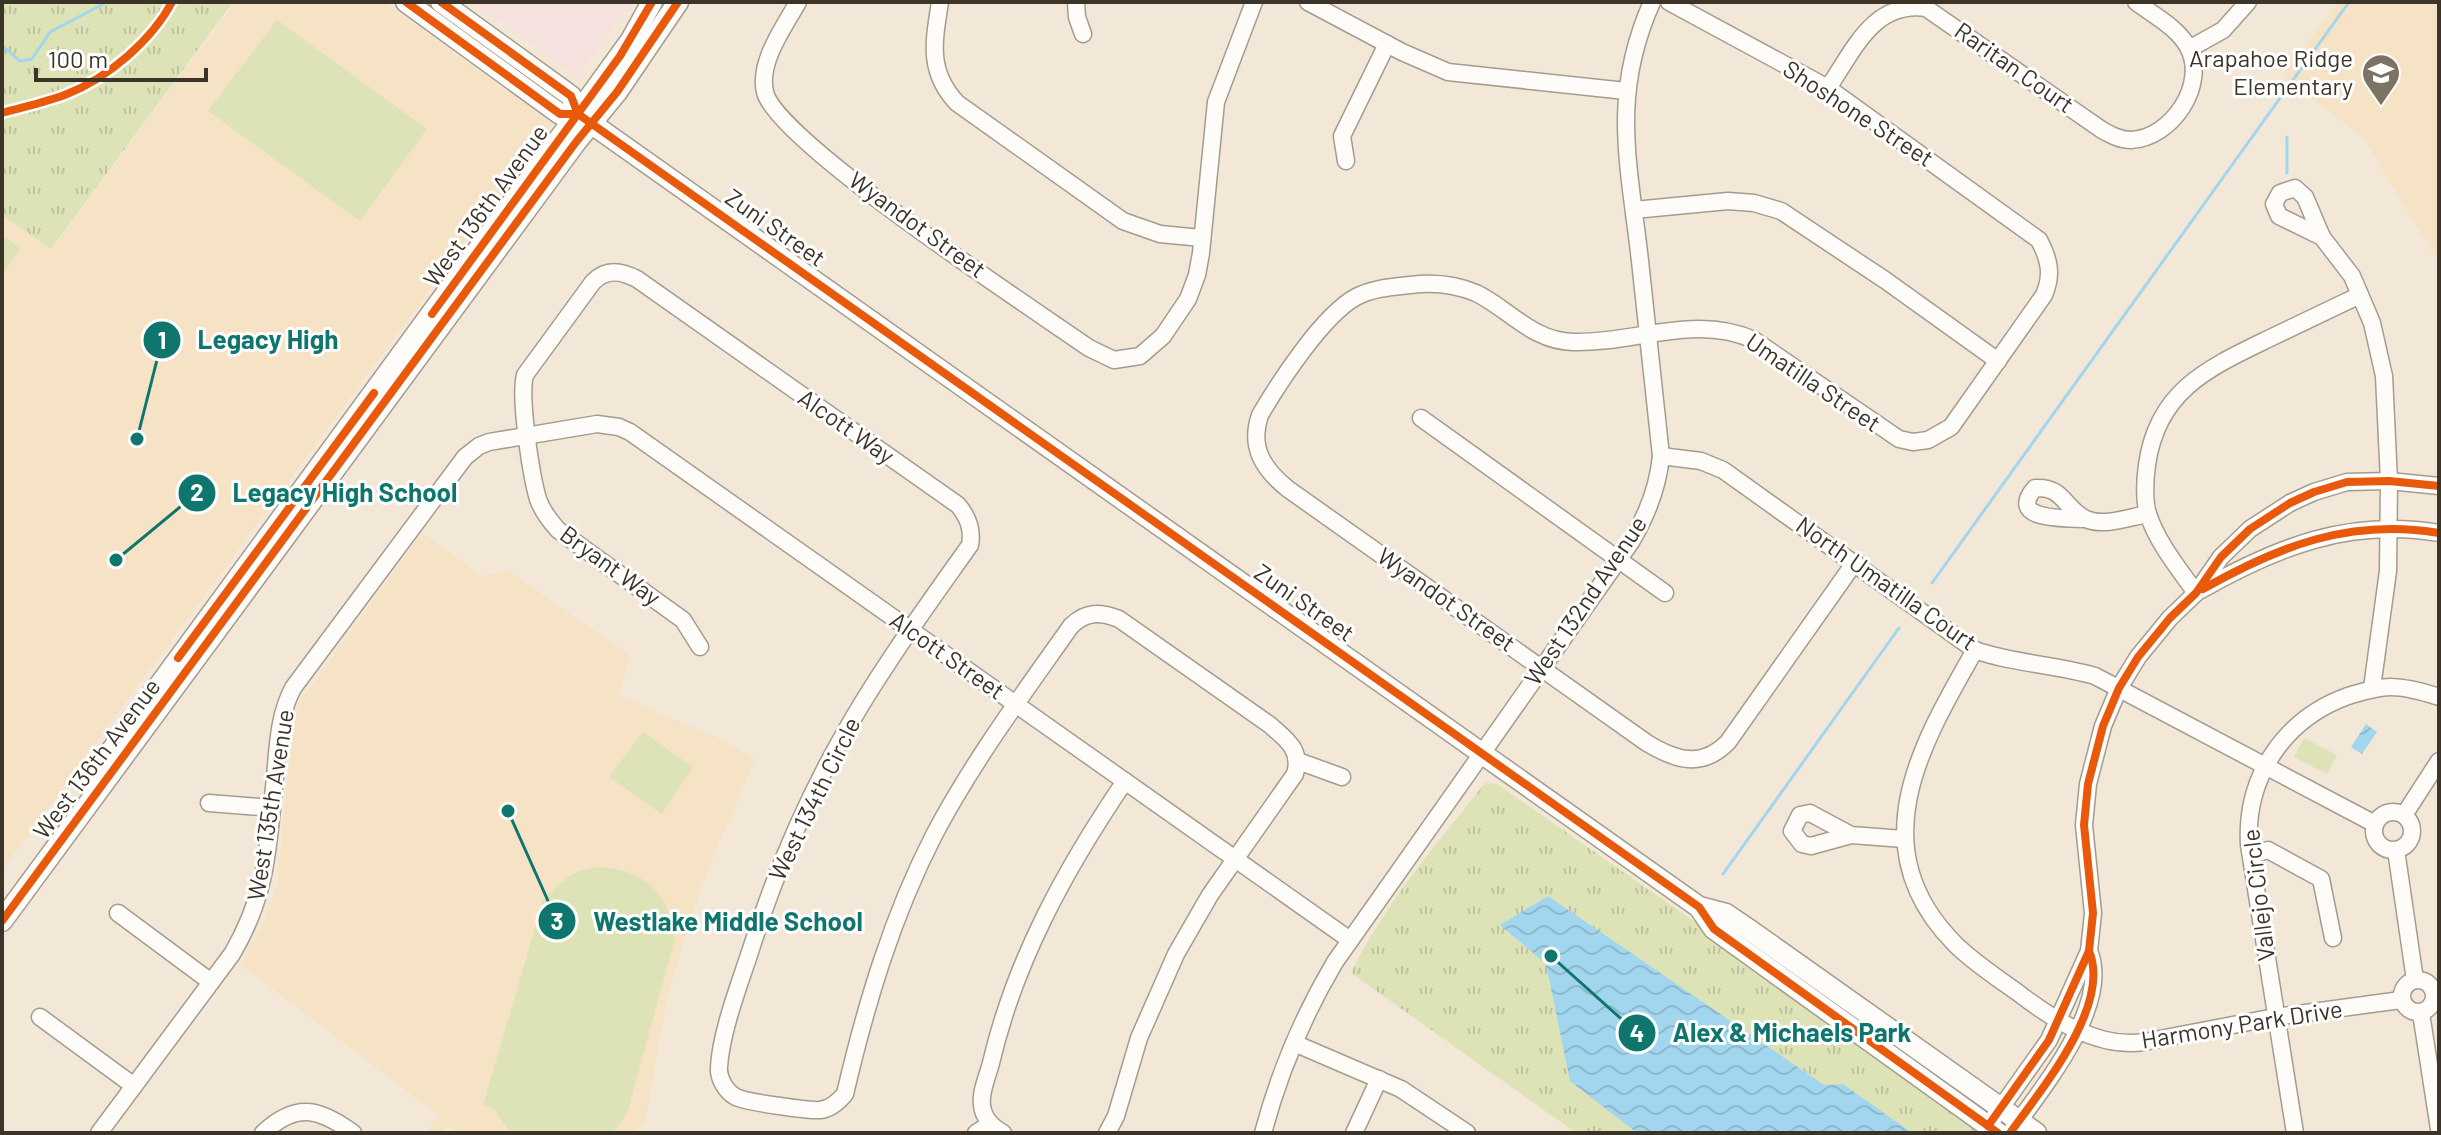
<svg xmlns="http://www.w3.org/2000/svg" width="2441" height="1135" font-family="Barlow,sans-serif">
	<style>
		.commercial { fill: #f5e1dd }
		.built { fill: #f6e3c6 }
		.grass { fill: url(#grass-tufts) }
		.pitch { fill: #dde3b7 }
		.water { fill: url(#water-waves) }
		.lines { fill: none; stroke-linecap: round; stroke-linejoin: round }
		.stream { stroke: #a2d6ef; stroke-width: 3 }
		.minor-casing { stroke: #a49c8e; stroke-width: 19 }
		.major-casing { stroke: #a49c8e; stroke-width: 23 }
		.minor { stroke: #fdfcf9; stroke-width: 16 }
		.major { stroke: #fdfcf9; stroke-width: 20 }
		.cycleway-casing { stroke: #fff; stroke-width: 13 }
		.cycleway { stroke: #e8590c; stroke-width: 8 }
		.labels { text-anchor: middle; stroke-width: 6; stroke-linejoin: round; paint-order: stroke }
		.poi-label { font-size: 24px; fill: #3c3428; stroke: #fff; text-anchor: end }
		.street-label { font-size: 24px; fill: #3c3428; stroke: #fff }
		.leader { fill: none; stroke: #0f766e; stroke-width: 3 }
		.callout-dot { fill: #0f766e; stroke: #fff; stroke-width: 3 }
		.mark-label { font-size: 24px; text-anchor: middle; font-weight: bold; fill: #fff }
		.callout-label { font-size: 26px; text-anchor: middle; font-weight: bold; fill: #0f766e; stroke: #fff; stroke-width: 6; stroke-linejoin: round; paint-order: stroke }
	</style>
	<defs>
		<pattern id="grass-tufts" width="24" height="20" patternUnits="userSpaceOnUse" patternTransform="scale(2)"><rect width="24" height="20" fill="#dde3b7"/><path d="M3 7l-1-3M5 7V3M7 7l1-3M15 17l-1-3M17 17v-4M19 17l1-3" fill="none" stroke="#bfc39d"/></pattern>
		<pattern id="water-waves" width="16" height="10" patternUnits="userSpaceOnUse" patternTransform="scale(2)"><rect width="16" height="10" fill="#a2d6ef"/><path d="M0 5q4-4 8 0t8 0" fill="none" stroke="#8cb8cd"/></pattern>
	</defs>
	<rect width="100%" height="100%" fill="#f3e8d7"/>
	<polygon class="commercial" points="474,2 631,2 577,77"/>
	<g class="built">
		<polygon points="235,2 384,2 552,124 2,870 2,215 52,249"/>
		<polygon points="2338,2 2439,2 2439,263 2364,139 2283,76"/>
		<polygon points="422,532 482,576 507,570 630,655 619,695 731,744 755,760 711,862 687,929 667,1000 645,1123 633,1133 459,1133 448,1126 442,1133 426,1133 438,1115 240,964 261,927 277,885 293,722 299,703"/>
	</g>
	<g class="grass">
		<polygon points="2,2 233,2 51,249 2,215"/>
		<path d="M1485,783L1497,784L1721,940L1984,1133H1576L1351,973C1386,901 1436,845 1485,783Z"/>
	</g>
	<g class="pitch">
		<polygon points="277,20 427,129 360,221 208,111"/>
		<polygon points="2,235 21,249 2,274"/>
		<polygon points="643,732 693,767 662,814 609,777"/>
		<polygon points="2304,738 2337,755 2327,774 2294,757"/>
		<path d="M597,867C643,869 669,891 675,938L627,1114L612,1133H510L494,1109L483,1105L543,901C559,883 572,870 597,867Z"/>
	</g>
	<g class="water">
		<polygon points="2366,724 2377,732 2362,754 2351,747"/>
		<polygon points="1548,896 1824,1085 1843,1084 1912,1133 1637,1133 1570,1081 1546,964 1500,925"/>
	</g>
	<g class="lines">
		<g class="stream">
			<polyline points="2,46 20,61 32,59 50,32 107,2"/>
			<polyline points="2287,173 2287,137"/>
			<polyline points="1932,583 2349,2"/>
			<polyline points="1723,874 1899,628"/>
		</g>
		<g class="minor-casing">
			<g id="minor">
				<path d="M798,2C784,27 758,62 765,92C776,141 1035,310 1089,348L1114,360L1140,356L1163,336L1188,299L1197,275L1201,253L1216,102L1254,2"/>
				<path d="M940,2C934,41 927,71 957,103L1123,221L1160,234L1202,238"/>
				<polyline points="1076,2 1077,17 1083,34"/>
				<polyline points="1308,2 1402,52 1448,72 1626,91"/>
				<path d="M1669,2L1828,88L2039,240C2049,259 2053,274 2044,295L1951,427L1928,440L1913,442L1899,439L1754,340C1696,313 1633,344 1573,342C1532,341 1509,309 1476,293C1455,284 1432,282 1410,285C1392,287 1373,288 1356,297C1323,315 1280,381 1260,415C1249,447 1263,469 1288,489L1647,743C1675,760 1702,769 1728,742L1855,562"/>
				<polyline points="2189,49 2223,30 2248,2"/>
				<path d="M1828,88C1854,50 1873,1 1926,8L2102,130C2111,135 2120,140 2131,140C2172,138 2208,84 2188,47C2177,27 2153,15 2136,2"/>
				<polyline points="1346,161 1342,136 1387,44"/>
				<polyline points="1634,210 1728,201 1754,203 1781,211 1885,280 1998,361"/>
				<polyline points="2322,237 2279,216 2274,204 2280,193 2295,188 2305,197 2322,237 2352,276 2372,323 2384,376 2389,481 2388,571 2372,688"/>
				<polyline points="1421,418 1665,593"/>
				<path d="M1661,456L1701,461L1723,470L1975,650C2014,664 2055,664 2095,676L2375,824"/>
				<path d="M2084,519C2066,518 2006,521 2035,488C2064,486 2064,509 2086,519C2104,527 2130,517 2148,514"/>
				<path d="M2201,590C2277,547 2349,518 2439,533"/>
				<path d="M2196,593C2179,569 2157,542 2148,514C2144,500 2145,480 2147,465C2157,392 2206,369 2266,340C2298,325 2329,310 2360,295"/>
				<path d="M700,647L683,620L558,530C549,520 542,511 538,499C531,475 519,397 525,375L593,282C606,268 622,271 637,279L958,505C968,517 973,529 970,545C924,610 877,674 839,743C801,811 772,882 749,955C738,988 721,1033 719,1067C718,1078 726,1092 736,1097C745,1102 810,1111 820,1110C831,1109 839,1101 845,1094C866,1004 892,917 934,835C973,761 1023,694 1071,626C1086,611 1100,612 1119,619L1270,725C1287,740 1302,750 1295,774L1210,895L1176,954L1139,1038L1116,1116L1107,1133"/>
				<path d="M1975,650C1920,746 1860,848 1955,944C1973,962 1996,977 2017,992C2052,1019 2098,1049 2144,1042L2275,1017L2401,1000"/>
				<polyline points="1298,761 1342,777"/>
				<polyline points="209,803 272,808"/>
				<circle cx="2393" cy="831" r="19"/>
				<polyline points="2404,815 2439,761"/>
				<polyline points="1851,835 1811,846 1802,844 1792,831 1800,815 1810,813 1851,835 1904,839"/>
				<polyline points="2396,850 2415,980"/>
				<polyline points="2251,855 2268,850 2321,879 2333,938"/>
				<polyline points="118,913 211,982"/>
				<circle cx="2418" cy="996" r="16"/>
				<polyline points="2421,1013 2439,1129"/>
				<polyline points="40,1017 134,1086"/>
				<polyline points="1294,1043 1401,1089 1467,1133"/>
				<polyline points="1988,1126 2049,1040 2089,951 2093,913 2084,825 2088,784 2103,726 2119,688 2138,657 2170,618 2196,593 2221,557 2250,529 2290,503 2314,492 2347,482 2389,481 2439,486"/>
				<path d="M99,1133L232,954C268,893 268,846 275,777C278,746 278,717 293,688L465,457L479,446L489,442L597,424L619,427L630,432L1350,940"/>
				<path d="M263,1133C296,1102 319,1108 353,1133"/>
				<polyline points="976,1133 990,1124"/>
				<path d="M1003,1133C992,1127 983,1117 982,1105C980,1092 988,1075 991,1063C1015,960 1066,868 1125,781"/>
				<path d="M1263,1133C1279,1073 1303,1016 1335,962L1631,542C1647,515 1658,488 1661,456C1654,391 1647,326 1640,261C1629,163 1610,96 1652,2"/>
				<polyline points="1354,1133 1379,1079"/>
				<path d="M2010,1133C2041,1090 2112,1005 2089,951"/>
				<path d="M2295,1133L2249,845C2245,777 2284,719 2348,696C2362,692 2376,687 2390,687C2407,687 2424,692 2439,697"/>
			</g>
		</g>
		<g class="major-casing">
			<g id="major">
				<polyline points="406,2 560,114 578,114"/>
				<polyline points="441,2 571,96 578,114 1699,907 1714,929 1998,1133"/>
				<polyline points="90,780 592,94 631,40 652,2"/>
				<polyline points="1699,907 1726,914 1751,931 2036,1133"/>
				<polyline points="2,921 576,142 617,92 678,2"/>
			</g>
		</g>
		<use href="#minor" class="minor"/>
		<use href="#major" class="major"/>
		<g class="cycleway-casing">
			<g id="cycleway">
				<polyline points="406,2 560,114 578,114"/>
				<polyline points="441,2 571,96 578,114 1699,907 1714,929 1998,1133"/>
				<path d="M2,113C23,107 47,102 67,94C108,78 152,40 172,2"/>
				<polyline points="432,314 620,56 652,2"/>
				<path d="M2203,589C2279,546 2350,518 2439,533"/>
				<polyline points="178,658 374,393"/>
				<polyline points="2,921 576,142 617,92 678,2"/>
				<polyline points="1988,1126 2049,1040 2089,951 2093,913 2084,825 2088,784 2103,726 2119,688 2138,657 2170,618 2196,593 2221,557 2250,529 2290,503 2314,492 2347,482 2389,481 2439,486"/>
				<path d="M2010,1133C2041,1090 2112,1005 2089,951"/>
			</g>
		</g>
		<use href="#cycleway" class="cycleway"/>
	</g>
	<defs>
		<g id="school-pin" transform="scale(2)"><path d="M0 17L-7.5 6A9.5 9.5 0 1 1 7.5 6Z" fill="#7c7365" stroke="#fff"/><path d="M0-5L7-2L0 1L-7-2ZM-4 1L0 2.5L4 1V4Q0 6-4 4Z" fill="#fff"/></g>
	</defs>
	<g fill-rule="evenodd">
		<use href="#school-pin" x="2381" y="73"/>
	</g>
	<g class="labels">
		<g class="poi-label">
			<text x="2353" y="67">Arapahoe Ridge<tspan x="2353" dy="28">Elementary</tspan></text>
		</g>
		<g class="street-label">
			<text transform="translate(2014 68) rotate(35)" y="8">Raritan Court</text>
			<text transform="translate(1858 114) rotate(33)" y="8">Shoshone Street</text>
			<text transform="translate(486 206) rotate(-54)" y="8">West 136th Avenue</text>
			<text transform="translate(917 225) rotate(36)" y="8">Wyandot Street</text>
			<text transform="translate(775 228) rotate(35)" y="8">Zuni Street</text>
			<text transform="translate(1813 383) rotate(34)" y="8">Umatilla Street</text>
			<text transform="translate(846 427) rotate(35)" y="8">Alcott Way</text>
			<text transform="translate(610 566) rotate(36)" y="8">Bryant Way</text>
			<text transform="translate(1886 584) rotate(35)" y="8">North Umatilla Court</text>
			<text transform="translate(1446 600) rotate(35)" y="8">Wyandot Street</text>
			<text transform="translate(1586 601) rotate(-56)" y="8">West 132nd Avenue</text>
			<text transform="translate(1304 603) rotate(35)" y="8">Zuni Street</text>
			<text transform="translate(947 656) rotate(35)" y="8">Alcott Street</text>
			<text transform="translate(97 759) rotate(-53)" y="8">West 136th Avenue</text>
			<text transform="translate(815 799) rotate(-64)" y="8">West 134th Circle</text>
			<text transform="translate(271 805) rotate(-81)" y="8">West 135th Avenue</text>
			<text transform="translate(2259 895) rotate(-97)" y="8">Vallejo Circle</text>
			<text transform="translate(2242 1025) rotate(-9)" y="8">Harmony Park Drive</text>
		</g>
	</g>
	<path class="leader" d="M137 439L162 340M116 560L197 493M508 811L557 921M1551 956L1637 1033"/>
	<g class="callout-dot">
		<circle cx="137" cy="439" r="8"/>
		<circle cx="116" cy="560" r="8"/>
		<circle cx="508" cy="811" r="8"/>
		<circle cx="1551" cy="956" r="8"/>
		<circle cx="162" cy="340" r="20"/>
		<circle cx="197" cy="493" r="20"/>
		<circle cx="557" cy="921" r="20"/>
		<circle cx="1637" cy="1033" r="20"/>
	</g>
	<g class="mark-label">
		<text x="162" y="349">1</text>
		<text x="197" y="501">2</text>
		<text x="557" y="930">3</text>
		<text x="1637" y="1042">4</text>
	</g>
	<g class="callout-label">
		<text x="268" y="349">Legacy High</text>
		<text x="345" y="502">Legacy High School</text>
		<text x="728" y="931">Westlake Middle School</text>
		<text x="1792" y="1042">Alex &amp; Michaels Park</text>
	</g>
	<rect width="2441" height="1135" fill="none" stroke="#3c3428" stroke-width="8"/>
	<path d="M36 68v12h170v-12" fill="none" stroke="#3c3428" stroke-width="4"/>
	<text x="48" y="68" font-size="24" fill="#3c3428" stroke="#ffffff" stroke-width="6" paint-order="stroke">100 m</text>
</svg>
